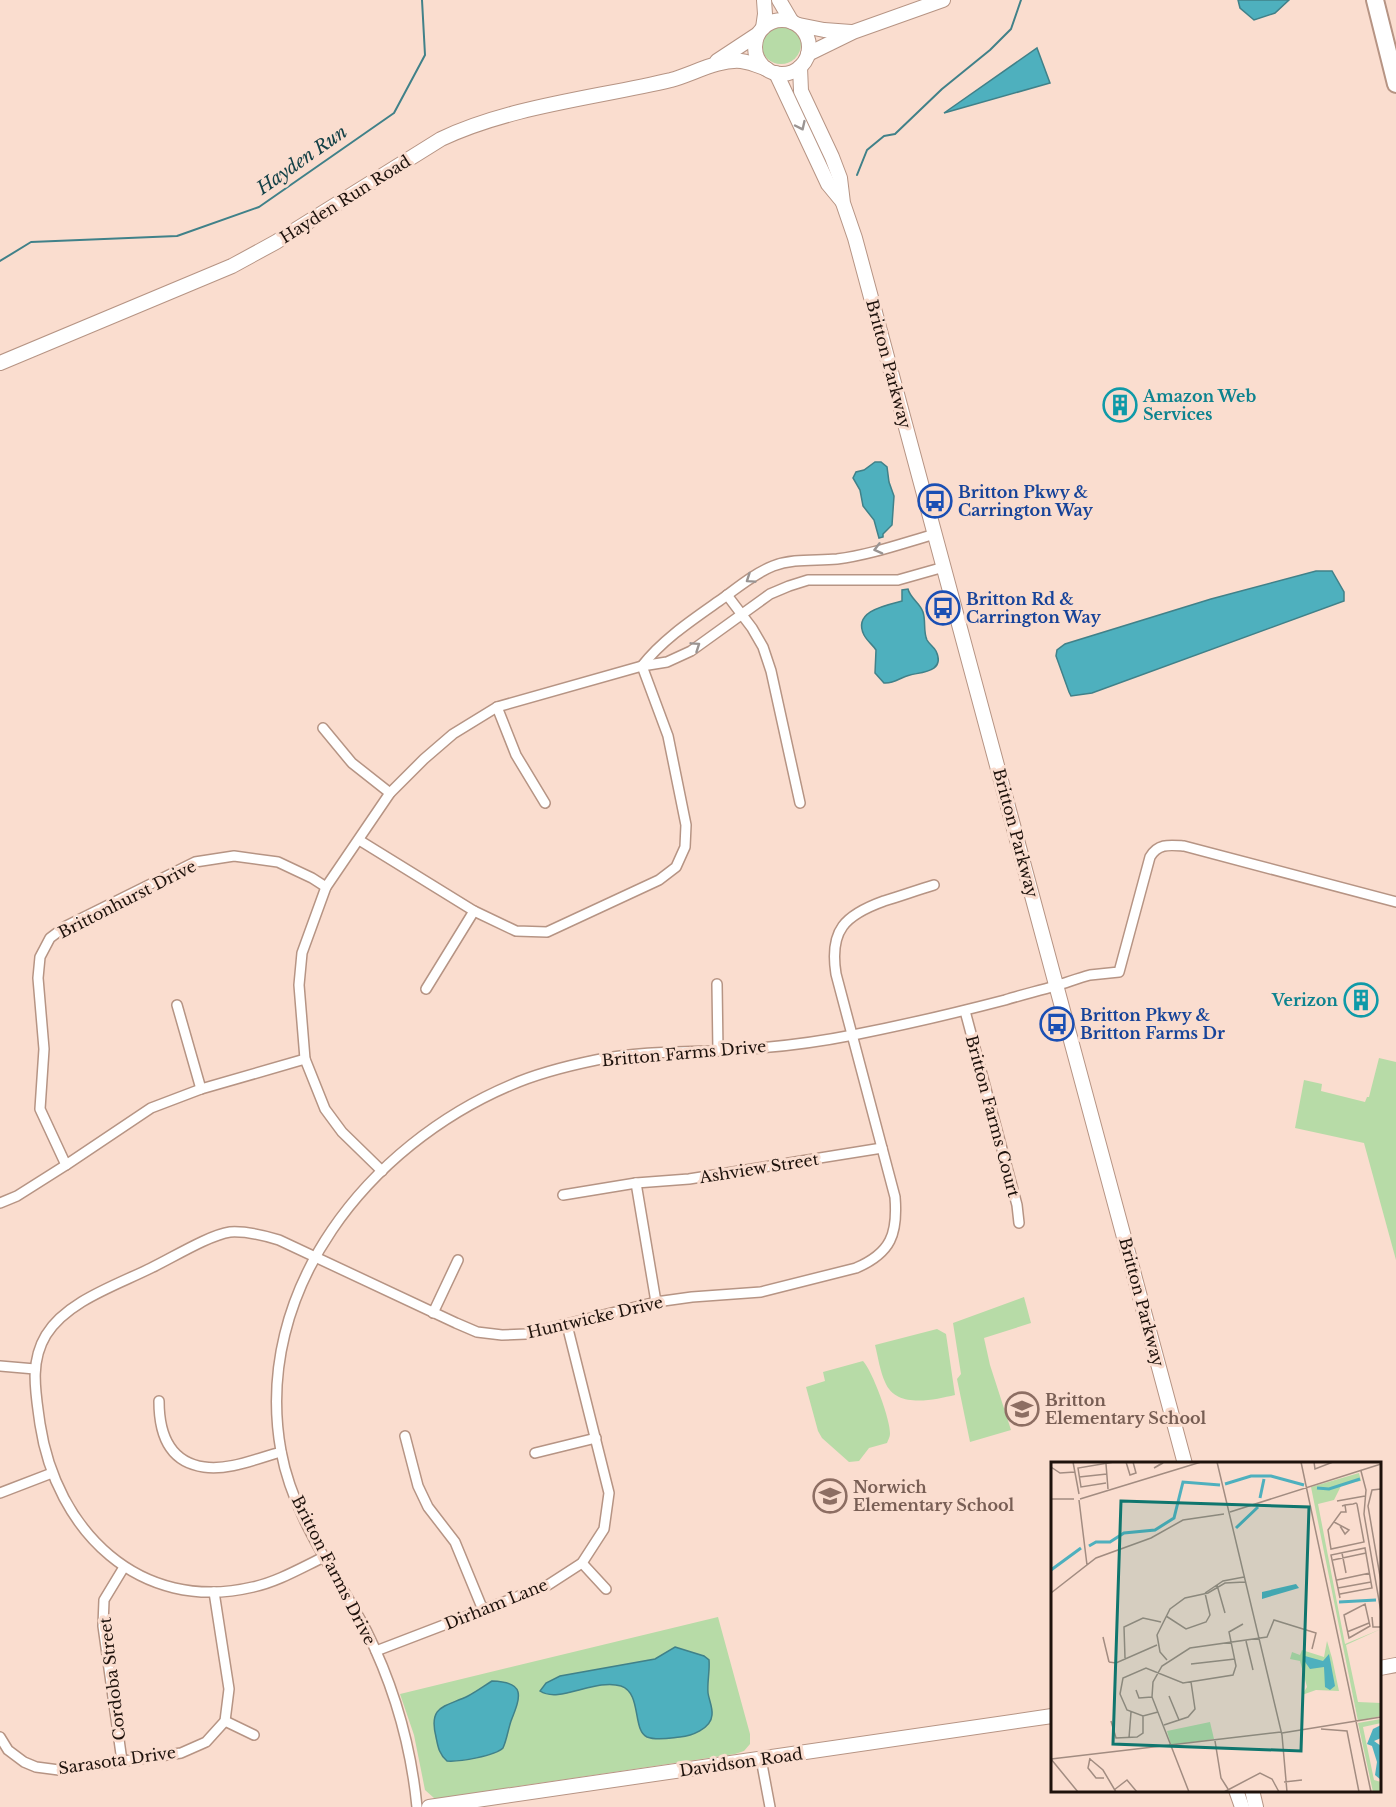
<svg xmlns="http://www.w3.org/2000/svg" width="1396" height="1807" font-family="'Libre Baskerville',serif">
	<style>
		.green { fill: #b7dba7 }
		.water { fill: #4eb0be; stroke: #408189; stroke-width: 1.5 }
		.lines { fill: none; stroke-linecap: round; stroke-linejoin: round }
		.stream { stroke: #408189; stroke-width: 2 }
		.minor-casing { stroke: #b69484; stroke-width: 12 }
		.secondary-casing { stroke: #b69484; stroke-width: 16 }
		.motorway-casing { stroke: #b69484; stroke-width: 20 }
		.minor { stroke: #fff; stroke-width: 9 }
		.secondary { stroke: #fff; stroke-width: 14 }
		.motorway { stroke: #fff; stroke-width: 16 }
		.oneway { stroke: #9a9492 }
		.labels { text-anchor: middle; stroke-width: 6; stroke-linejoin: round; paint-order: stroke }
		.street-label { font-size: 16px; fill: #1e120c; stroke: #faddcf }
		.culture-label { font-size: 16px; font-weight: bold; fill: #0d838f; stroke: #faddcf; text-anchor: start }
		.transit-label { font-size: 16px; font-weight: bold; fill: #164399; stroke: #faddcf; text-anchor: start }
		.education-label { font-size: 16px; font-weight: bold; fill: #785e54; stroke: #faddcf; text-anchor: start }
		.water-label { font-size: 18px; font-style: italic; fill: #144147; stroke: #faddcf }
		.inset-river { fill: none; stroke: #4eb0be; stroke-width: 3 }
		.inset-road { fill: none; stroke: #a28c81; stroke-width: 1.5 }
		.view { fill: #0f766e; fill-opacity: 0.15; stroke: #0f766e; stroke-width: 3 }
		.inset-edge { fill: none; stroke: #1e120c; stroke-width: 3 }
	</style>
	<rect width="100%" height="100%" fill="#faddcf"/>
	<g class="green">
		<circle cx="781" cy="44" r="20"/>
		<polygon points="1379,1058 1396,1062 1396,1260 1364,1143 1295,1128 1304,1080 1322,1084 1321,1091 1365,1102 1367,1097 1369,1097"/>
		<polygon points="1024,1297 1031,1323 984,1338 990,1365 1011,1430 970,1442 957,1379 961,1374 953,1323"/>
		<path d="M937,1329L946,1334L955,1395C933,1400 896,1409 885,1382C880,1371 878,1357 875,1345Z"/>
		<path d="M863,1361C872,1370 891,1421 890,1434C890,1437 888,1440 887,1443L869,1448L859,1461L849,1462L822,1438L818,1431L806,1387L825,1381L823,1372Z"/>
		<polygon points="718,1617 750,1734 750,1744 744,1751 735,1754 440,1798 434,1798 425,1790 414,1735 400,1694"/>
	</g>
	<g class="water">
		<polygon points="1238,0 1289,0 1275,13 1254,20 1240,8"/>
		<polygon points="1037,48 1050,83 944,113"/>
		<polygon points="875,462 881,462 887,467 889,482 894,496 892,525 883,534 883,537 879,538 874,520 863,506 860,490 853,478 856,472 864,470"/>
		<polygon points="1316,571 1332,571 1344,592 1344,601 1092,693 1071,696 1069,692 1056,656 1057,650 1065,644 1211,599"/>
		<path d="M908,589C910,598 920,603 923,612C926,621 923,631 927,640C929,644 934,647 936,651C946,672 921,672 910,675C900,677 895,684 884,683L875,673L876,650C873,645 867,641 864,635C852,611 887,605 902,601V590Z"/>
		<path d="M675,1647L704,1656L709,1660C710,1671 707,1682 708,1693C709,1700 713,1708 712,1715C711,1729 691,1736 680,1737C670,1738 657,1741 647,1737C632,1730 642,1693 621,1686C595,1678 559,1704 540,1691L546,1683L560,1676L655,1659Z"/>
		<path d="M492,1681C526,1682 521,1696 511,1721C508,1730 507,1739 503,1748C495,1756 459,1762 447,1761C439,1754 438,1747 436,1737C428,1705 445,1707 468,1696C476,1692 484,1686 492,1681Z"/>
	</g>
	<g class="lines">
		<g class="stream">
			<polyline points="857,175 867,150 884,136 895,134 942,89 990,50 1011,29 1021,0"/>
			<polyline points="0,261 31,242 177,236 259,207 394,113 425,55 422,0"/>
		</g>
		<g class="minor-casing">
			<g id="minor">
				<polyline points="727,595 752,628 763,647 771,671 800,803"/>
				<path d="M642,666C662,640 692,620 719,601C736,589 753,574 773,566C794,558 815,561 837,559C870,555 903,543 935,534"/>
				<polyline points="497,707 516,755 545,803"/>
				<polyline points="323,728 352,763 390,793"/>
				<polyline points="359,840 474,911 516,931 547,932 659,880 676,867 685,847 686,825 668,736 642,666"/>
				<polyline points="717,984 718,1051"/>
				<polyline points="426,989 474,911"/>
				<polyline points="177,1005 201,1089"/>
				<polyline points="965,1011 1017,1205 1019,1223"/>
				<polyline points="66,1165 40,1109 44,1049 38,978 40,957 50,938 66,926 195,862 234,856 278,862 312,878 326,887"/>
				<polyline points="382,1171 342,1132 325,1109 305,1059 299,985 302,953 326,887 390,793 424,759 453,734 497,707 642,666 667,662 691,651 770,594 789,586 808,580 898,580 944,567"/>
				<polyline points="636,1183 656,1302"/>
				<polyline points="563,1195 636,1183 689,1179 882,1148"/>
				<polyline points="0,1203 17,1196 66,1165 151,1108 201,1089 305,1059"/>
				<polyline points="433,1313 458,1260"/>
				<polyline points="0,1366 35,1369"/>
				<path d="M159,1401C159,1432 168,1462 204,1467C228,1471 258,1458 281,1452"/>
				<polyline points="405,1436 418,1486 428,1507 455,1542 483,1610"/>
				<polyline points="535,1453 596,1438"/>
				<polyline points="0,1493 52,1473"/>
				<path d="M324,1557C301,1568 277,1582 253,1587C139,1614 56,1530 40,1424C36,1394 29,1363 46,1335C67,1301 117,1285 151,1268C172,1258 209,1235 230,1232C247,1231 263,1235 279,1240L456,1323L477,1332L502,1335L526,1334L656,1302L692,1297L761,1292L856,1268C891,1253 898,1234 895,1197L836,974C829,930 845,915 884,901C901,896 917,890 934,885"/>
				<polyline points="582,1563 606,1589"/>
				<polyline points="376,1651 548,1585 582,1563 604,1529 609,1493 567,1325"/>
				<polyline points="225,1721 254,1735"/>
				<polyline points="0,1737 8,1750 24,1762 36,1767 59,1770 181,1753 206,1742 225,1721 229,1689 214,1592"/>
				<polyline points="761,1759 770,1807"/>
				<polyline points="122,1761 103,1626 104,1600 124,1567"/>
				<path d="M417,1807C411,1746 394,1686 366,1630C335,1572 293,1517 281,1451C252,1290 369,1145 511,1085C538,1073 567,1066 596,1060C634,1052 674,1052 714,1051C760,1049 808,1044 853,1035C904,1025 955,1013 1005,1000C1021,995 1038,991 1055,986C1066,983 1078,978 1090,975C1099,974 1109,973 1119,972L1150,857C1158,843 1170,845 1184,846L1396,902"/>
			</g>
		</g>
		<g class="secondary-casing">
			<g id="secondary">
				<polyline points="779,0 792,22"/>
				<circle cx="782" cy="47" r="27"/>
				<polyline points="799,25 824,30 851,32"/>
				<polyline points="763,28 765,14 764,0"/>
				<polyline points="808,54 853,32 943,0"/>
				<polyline points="717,61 758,34"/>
				<polyline points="800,67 801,91 832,157 840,178 843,203 855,238 1185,1464"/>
				<polyline points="776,73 828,184 842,201"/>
				<path d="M0,363L232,266L276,242L441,139C511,106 595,98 671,80C693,74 718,59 741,61C750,62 759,66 767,69"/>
				<polyline points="1380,1668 1396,1665"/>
				<polyline points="1236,1790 1242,1807"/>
				<polyline points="1252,1790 1256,1807"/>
				<polyline points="429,1807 1052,1716"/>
			</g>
		</g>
		<g class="motorway-casing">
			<polyline id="motorway" points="1375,0 1396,84"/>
		</g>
		<use href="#minor" class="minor"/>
		<use href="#secondary" class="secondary"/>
		<use href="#motorway" class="motorway"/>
	</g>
	<defs><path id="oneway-chevron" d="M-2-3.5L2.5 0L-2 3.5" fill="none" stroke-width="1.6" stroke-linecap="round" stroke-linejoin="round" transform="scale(1.5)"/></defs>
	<g class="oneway">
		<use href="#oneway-chevron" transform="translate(801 126) rotate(65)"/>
		<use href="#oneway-chevron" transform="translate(878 549) rotate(165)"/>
		<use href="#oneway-chevron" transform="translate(750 579) rotate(146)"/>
		<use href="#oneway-chevron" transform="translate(696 646) rotate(-34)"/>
	</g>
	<defs>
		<g id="building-ring" transform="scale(1.725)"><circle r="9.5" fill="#faddcf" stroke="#0f9aa8" stroke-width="1.5"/><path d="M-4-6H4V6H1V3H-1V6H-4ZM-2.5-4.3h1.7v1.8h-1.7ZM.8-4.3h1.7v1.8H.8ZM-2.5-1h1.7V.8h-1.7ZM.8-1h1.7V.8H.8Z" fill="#0f9aa8"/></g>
		<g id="bus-ring" transform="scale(1.725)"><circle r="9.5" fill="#faddcf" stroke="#1a4fb4" stroke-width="1.5"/><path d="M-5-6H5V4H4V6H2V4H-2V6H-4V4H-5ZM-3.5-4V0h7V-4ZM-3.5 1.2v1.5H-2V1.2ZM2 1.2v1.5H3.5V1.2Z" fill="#1a4fb4"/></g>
		<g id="school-ring" transform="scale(1.725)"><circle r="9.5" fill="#faddcf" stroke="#8d6e63" stroke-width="1.5"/><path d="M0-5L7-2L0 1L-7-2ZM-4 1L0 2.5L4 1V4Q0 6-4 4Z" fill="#8d6e63"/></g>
	</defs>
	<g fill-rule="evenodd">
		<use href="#building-ring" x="1120" y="405"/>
		<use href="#bus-ring" x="935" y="501"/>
		<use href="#bus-ring" x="943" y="608"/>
		<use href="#building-ring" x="1361" y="1000"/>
		<use href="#bus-ring" x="1057" y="1024"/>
		<use href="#school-ring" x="1022" y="1409"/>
		<use href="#school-ring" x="830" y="1496"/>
	</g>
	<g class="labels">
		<g class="street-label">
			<text transform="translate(345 199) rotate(-32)" y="6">Hayden Run Road</text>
			<text transform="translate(889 364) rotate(75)" y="6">Britton Parkway</text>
			<text transform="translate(1016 833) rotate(75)" y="6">Britton Parkway</text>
			<text transform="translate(127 899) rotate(-27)" y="6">Brittonhurst Drive</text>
			<text transform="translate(684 1053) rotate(-5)" y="6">Britton Farms Drive</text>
			<text transform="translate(993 1116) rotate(75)" y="6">Britton Farms Court</text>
			<text transform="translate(759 1168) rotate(-9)" y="6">Ashview Street</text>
			<text transform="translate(1142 1302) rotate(75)" y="6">Britton Parkway</text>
			<text transform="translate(595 1317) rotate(-13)" y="6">Huntwicke Drive</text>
			<text transform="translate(334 1570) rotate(63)" y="6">Britton Farms Drive</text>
			<text transform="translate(496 1604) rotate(-22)" y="6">Dirham Lane</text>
			<text transform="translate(112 1679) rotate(-97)" y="6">Cordoba Street</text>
			<text transform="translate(117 1760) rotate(-8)" y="6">Sarasota Drive</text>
			<text transform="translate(741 1762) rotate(-8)" y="6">Davidson Road</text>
		</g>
		<g class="culture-label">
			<text x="1143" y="402">Amazon Web<tspan x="1143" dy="18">Services</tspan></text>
			<text x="1338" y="1006" text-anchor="end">Verizon</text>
		</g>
		<g class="transit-label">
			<text x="958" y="498">Britton Pkwy &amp;<tspan x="958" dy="18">Carrington Way</tspan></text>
			<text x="966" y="605">Britton Rd &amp;<tspan x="966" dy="18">Carrington Way</tspan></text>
			<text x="1080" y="1021">Britton Pkwy &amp;<tspan x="1080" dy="18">Britton Farms Dr</tspan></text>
		</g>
		<g class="education-label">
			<text x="1045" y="1406">Britton<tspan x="1045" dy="18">Elementary School</tspan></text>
			<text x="853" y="1493">Norwich<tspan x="853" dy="18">Elementary School</tspan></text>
		</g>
		<g class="water-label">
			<text transform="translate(302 160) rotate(-35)" y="6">Hayden Run</text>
		</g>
	</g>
	<g transform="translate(1051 1462)">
		<rect width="330" height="330" fill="#faddcf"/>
		<path d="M308,11L310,19L291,22L283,38L267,42L294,182L330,167L295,183L307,240L330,241V254L307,259L260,25ZM276,179L281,196L288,229L265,228L251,233L256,225L249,199L239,197L241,190L249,193L251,188L273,195ZM330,257V261L312,265L323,318L330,320V330H322L307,261ZM159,260L163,277L120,283L116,269Z" fill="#b7dba7"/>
		<path d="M245,122L248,126L211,137V130ZM278,192L284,224L279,228L274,225L273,205L259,207L252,197L254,194L272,199ZM330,263V276L323,279L330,284V318L324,313L326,300L321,284L316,282L322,267Z" fill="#4eb0be"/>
		<path class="inset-river" d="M174,22L200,14H220L253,23M266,26L278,27L309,17M209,36L213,17M185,66L207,45M38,84L45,80H59L73,71L104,68L123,56L132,20L169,23M0,108L30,86M288,140L325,138"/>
		<path class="inset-road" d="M22,0L28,32M75,0L79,13L85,11L82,0M166,0L231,273L236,330M250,0L320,330M263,0L264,7L282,0M112,1L103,6L113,0M55,2L57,27M0,5L9,11L24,10M310,9L315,28L313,52L330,150M28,15L56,12M55,21L30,25L27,6L63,0M330,27L321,28L317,44L330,120M0,37H23M29,37L150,0M28,38L36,103M286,39L314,34M291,44L294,43L302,42L305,41L306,42L313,80L280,87L277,68L290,50H295L294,43M179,50L330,2M283,60L298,68L294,72L289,64M291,91L295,111M282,98L315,91M286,118L319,111M166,123L174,151M287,126L320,120M0,131L45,96L100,76L132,58L173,52M154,131L172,119L193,115M289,132L321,126L314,86L280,93L289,136M314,142L319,164L298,176L293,153ZM115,154L135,167L155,160L159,153L154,131M321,155L322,165H330M296,170L318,161M52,175L58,200M195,179L202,208M74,196L73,165L92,156L110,160M116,198L109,190L106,173L119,147L134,136L157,131L174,121L194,120M58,200L65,201L106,183M140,202L184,197M85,228L88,236L101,235M118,234L128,258M107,250L92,254L76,248L69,232L72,216L95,206L132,221L182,213L185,204L178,170L192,162M60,259L65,276L86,275L92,271V254M113,263L137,255L144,247L140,220M270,267L296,269L308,330M231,271L330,255M78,276L80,250M164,279L170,316L177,327M39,296L37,306L45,316H53M0,297L230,270M0,297L27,330M39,297L52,308L65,330M233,320L251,318M63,328L76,318L86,330M138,330L101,235L102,220L111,204L139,186L216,175L223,158L265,171L261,187M173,330L209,311L221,317L228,330"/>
		<path class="view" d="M70,39L258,45L250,289L62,282Z"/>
		<rect width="330" height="330" class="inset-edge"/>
	</g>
</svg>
